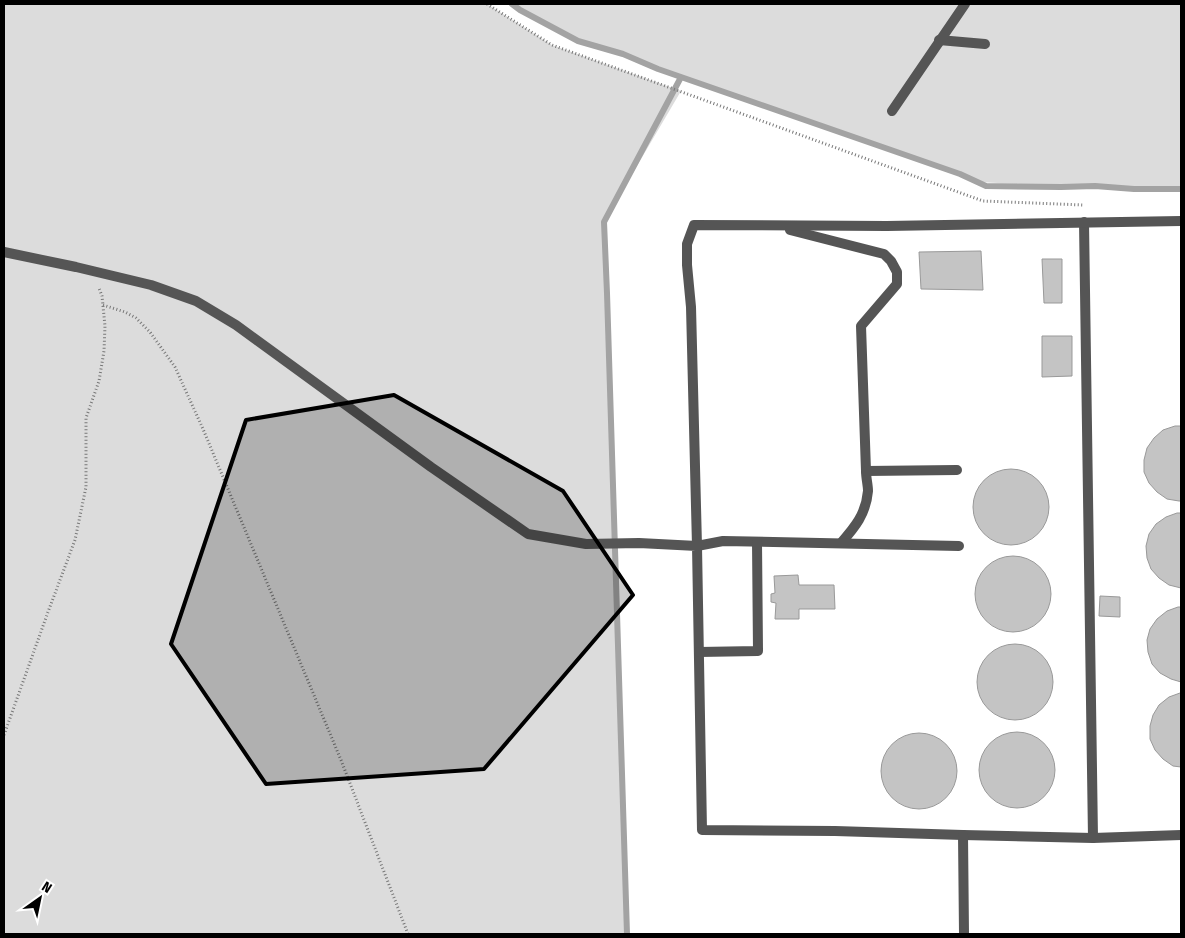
<svg xmlns="http://www.w3.org/2000/svg" width="1185" height="938" font-family="'Fira Sans Condensed',sans-serif">
	<style>
		.green { fill: #dcdcdc }
		.lines { fill: none; stroke-linecap: round; stroke-linejoin: round }
		.stream { stroke: #a3a3a3; stroke-width: 6 }
		.building { fill: #c4c4c4; stroke: #999 }
		.path { stroke: #777; stroke-width: 3; stroke-dasharray: 1 2.5; stroke-linecap: butt }
		.service { stroke: #555; stroke-width: 10 }
		.marked { fill: #000; fill-opacity: 0.2; stroke: #000; stroke-width: 4; stroke-linejoin: round }
	</style>
	<rect width="100%" height="100%" fill="#fff"/>
	<g class="green">
		<polygon points="4,4 487,4 552,45 681,91 604,222 607,293 627,934 4,934"/>
		<polygon points="512,4 1181,4 1181,187 1166,191 978,182 756,104 680,79 658,69 623,54 578,41 520,10"/>
	</g>
	<g class="lines">
		<g class="stream">
			<polyline points="512,4 520,10 578,41 623,54 658,69 960,174 986,186 1061,187 1095,186 1134,189 1181,189"/>
			<polyline points="627,934 607,293 604,222 680,79"/>
		</g>
	</g>
	<g class="building">
		<polygon points="981,251 983,290 921,289 919,252"/>
		<polygon points="1042,259 1062,259 1062,303 1044,303"/>
		<polygon points="1042,336 1072,336 1072,376 1042,377"/>
		<polygon points="1175,426 1181,426 1181,501 1179,501 1167,499 1157,492 1149,483 1144,472 1144,460 1147,448 1154,438 1163,430"/>
		<circle cx="1011" cy="507" r="38"/>
		<polygon points="1177,513 1181,513 1181,588 1169,585 1159,578 1151,569 1147,558 1146,546 1149,534 1156,524 1166,517"/>
		<circle cx="1013" cy="594" r="38"/>
		<polygon points="798,575 799,585 834,585 835,609 799,609 799,619 775,619 776,603 771,602 771,594 775,593 774,576"/>
		<polygon points="1100,596 1120,597 1120,617 1099,616"/>
		<polygon points="1178,607 1181,607 1181,682 1171,679 1160,673 1152,664 1148,652 1147,640 1150,629 1157,619 1167,611"/>
		<circle cx="1015" cy="682" r="38"/>
		<polygon points="1180,693 1181,693 1181,767 1173,766 1163,759 1155,750 1150,739 1150,726 1153,715 1159,705 1169,697"/>
		<circle cx="1017" cy="770" r="38"/>
		<circle cx="919" cy="771" r="38"/>
	</g>
	<g class="lines">
		<g class="path">
			<polyline points="487,4 552,45 983,201 1083,205"/>
			<polyline points="103,305 125,312 136,318 150,332 175,367 203,429 341,760 408,934"/>
			<polyline points="4,735 48,612 75,540 86,487 86,418 99,381 104,351 105,326 102,296 99,288"/>
		</g>
		<g class="service">
			<polyline points="939,40 985,44"/>
			<polyline points="892,111 965,4"/>
			<polyline points="1084,222 1093,838"/>
			<path d="M790,230L884,254L891,261L897,272V284L861,326L866,471C866,478 868,485 868,491C866,514 855,527 841,543"/>
			<polyline points="4,252 76,267 151,285 196,301 236,325 431,467 528,534 586,544 639,543 697,546 702,830 835,831 963,835 1093,838 1181,835"/>
			<polyline points="866,471 957,470"/>
			<polyline points="959,546 723,541 697,546 691,307 687,265 687,244 694,225 887,226 1181,221"/>
			<polyline points="699,652 758,651 757,542"/>
			<polyline points="963,835 964,934"/>
		</g>
	</g>
	<path class="marked" d="M394,395L563,491L633,595L484,769L266,784L171,644L246,420Z"/>
	<rect width="1185" height="938" fill="none" stroke="#000000" stroke-width="10"/>
	<g transform="translate(40 898) rotate(33)" stroke="#ffffff" stroke-width="4" paint-order="stroke">
	<path d="M0-4L9 19L0 12L-9 19Z" fill="#000000"/>
	<text y="-8" font-size="14" font-weight="bold" text-anchor="middle" fill="#000000">N</text>
	</g>
</svg>
